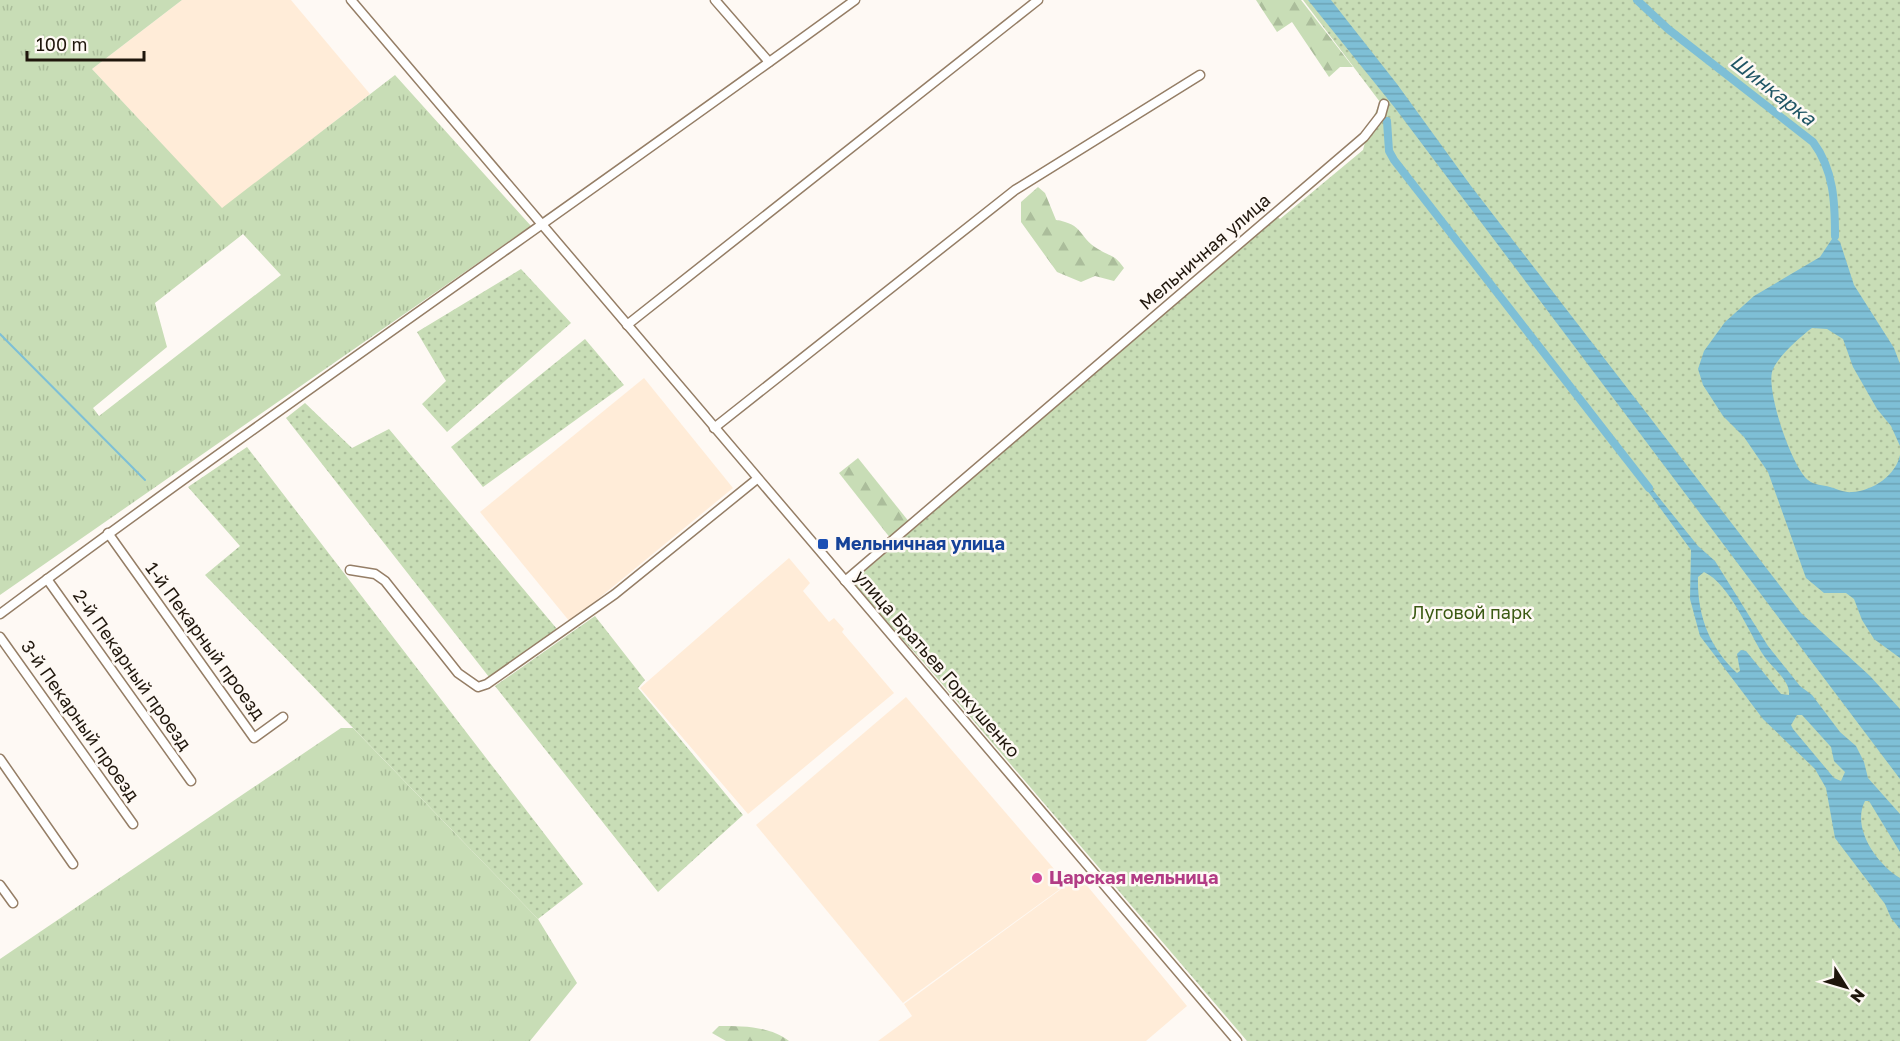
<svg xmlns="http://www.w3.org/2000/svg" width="1900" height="1041" font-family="'Golos Text',sans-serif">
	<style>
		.built { fill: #ffecd8 }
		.grass { fill: url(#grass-tufts); fill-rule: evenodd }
		.forest { fill: url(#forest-firs) }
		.park { fill: url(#park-dots) }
		.water { fill: url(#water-rules); fill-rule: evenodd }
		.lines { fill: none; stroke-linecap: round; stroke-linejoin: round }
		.stream { stroke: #7ebfd6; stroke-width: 2 }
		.canal { stroke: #7ebfd6; stroke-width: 8 }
		.minor-casing { stroke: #957e66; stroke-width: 11 }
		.minor { stroke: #fff; stroke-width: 8 }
		.transit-dot { fill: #1a4fb4; stroke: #fef9f4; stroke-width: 2 }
		.hotel-dot { fill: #d1479c; stroke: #fef9f4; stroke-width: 2 }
		.labels { text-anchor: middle; stroke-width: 5; stroke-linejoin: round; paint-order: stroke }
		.street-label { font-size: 18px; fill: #1f160c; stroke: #fef9f4 }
		.transit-label { font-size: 18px; font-weight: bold; fill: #164399; stroke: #fef9f4; text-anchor: start }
		.park-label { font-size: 18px; fill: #3b5a13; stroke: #fef9f4 }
		.hotel-label { font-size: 18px; font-weight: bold; fill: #b23c85; stroke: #fef9f4; text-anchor: start }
		.water-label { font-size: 20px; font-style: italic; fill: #1f5565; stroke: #fef9f4 }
	</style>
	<defs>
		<pattern id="grass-tufts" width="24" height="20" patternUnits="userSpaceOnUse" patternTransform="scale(1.5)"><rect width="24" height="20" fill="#c8ddb6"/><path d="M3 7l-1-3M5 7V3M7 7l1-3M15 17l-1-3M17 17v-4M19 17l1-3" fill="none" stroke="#abbd9b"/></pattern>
		<pattern id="forest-firs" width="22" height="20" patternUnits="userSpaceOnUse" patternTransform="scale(1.5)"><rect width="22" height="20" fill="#c8ddb6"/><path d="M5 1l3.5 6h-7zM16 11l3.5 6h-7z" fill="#abbd9b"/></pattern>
		<pattern id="park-dots" width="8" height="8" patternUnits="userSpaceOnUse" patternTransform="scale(1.5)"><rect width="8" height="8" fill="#c8ddb6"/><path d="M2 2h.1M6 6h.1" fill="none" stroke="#abbd9b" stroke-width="1.8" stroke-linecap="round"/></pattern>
		<pattern id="water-rules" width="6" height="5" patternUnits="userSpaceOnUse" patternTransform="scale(1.5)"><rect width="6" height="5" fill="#7ebfd6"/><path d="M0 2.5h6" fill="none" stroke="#6ca3b6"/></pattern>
	</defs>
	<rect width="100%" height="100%" fill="#fef9f4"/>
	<g class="built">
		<polygon points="182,0 291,0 370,94 222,209 92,69"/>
		<polygon points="644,378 733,488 570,622 480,512"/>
		<polygon points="789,558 810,583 803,591 829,622 834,618 844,629 842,632 894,693 748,814 640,688"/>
		<polygon points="906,697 1067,884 903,1003 756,825"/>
		<polygon points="1079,876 1187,1006 1146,1041 878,1041 912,1016 904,1004"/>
	</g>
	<g class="grass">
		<path d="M0,0H182L92,69L222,208L395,75L531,226L0,595ZM243,234L281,275L99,416L93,408L167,347L155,303Z"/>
		<polygon points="341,728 353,728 538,919 577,983 530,1041 0,1041 0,959"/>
	</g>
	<g class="forest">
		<polygon points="1256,0 1301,0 1353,67 1340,67 1329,77 1292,22 1277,32"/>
		<path d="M1038,187L1045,193L1056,220C1084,224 1078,237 1098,249C1111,257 1114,254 1124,268L1114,281L1095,276L1081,282L1057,272L1021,222V202Z"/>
		<polygon points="858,458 910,523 891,539 839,473"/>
		<path d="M719,1026C743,1026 769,1026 789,1041H726L712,1033Z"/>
	</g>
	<g class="park">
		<polygon points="1303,0 1900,0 1900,1041 1247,1041 925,664 851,583 1277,216 1280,219 1363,150 1369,127 1380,102"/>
		<polygon points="521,269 571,323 447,432 422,404 446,381 417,332"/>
		<polygon points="585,339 624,385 483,487 451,447"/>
		<polygon points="305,403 352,448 389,429 557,629 489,677 286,418"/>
		<polygon points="247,447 583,884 538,919 205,575 240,546 188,487"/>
		<polygon points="595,616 645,680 638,688 743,815 658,892 495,686"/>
	</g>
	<g class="water">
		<polygon points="1308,0 1331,0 1397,84 1471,186 1801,613 1870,676 1900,709 1900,779 1395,108"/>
		<path d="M1834,236L1840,242L1854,285L1894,348L1900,364V446L1891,426L1877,409L1853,367L1843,339L1827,329L1812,328C1801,336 1775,359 1772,372C1767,393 1791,465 1808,480C1814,485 1823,485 1830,487C1837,489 1845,493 1852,492C1873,491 1896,475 1900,455V658L1874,639L1862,620L1854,599L1846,593H1824L1806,578L1768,472L1744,437L1723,416L1703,385L1698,369L1704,351L1725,322L1754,296L1820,257Z"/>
		<path d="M1644,479L1698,546L1715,561L1768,646L1800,686L1812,695L1840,732L1856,746L1864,762L1868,778L1900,814V852L1869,801H1865C1851,828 1877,864 1900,878V929L1891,918L1885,904L1835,838L1826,788L1815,769L1763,719L1700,636L1690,599L1691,550L1641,482ZM1704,572C1730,584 1749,633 1764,656C1771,667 1791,681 1789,695L1781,694L1746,651L1741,650L1737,654L1740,671L1737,673C1709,647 1697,615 1698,577ZM1797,715H1802L1831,747L1834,761L1845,772L1841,781L1834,778L1793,729L1791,725Z"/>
	</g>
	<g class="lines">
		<polyline class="stream" points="0,334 145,480"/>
		<g class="canal">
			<path d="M1637,0L1668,29L1813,142C1834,170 1835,203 1835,236"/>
			<polyline points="1387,121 1389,151 1394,160 1649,488"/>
		</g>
		<g class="minor-casing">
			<g id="minor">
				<polyline points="351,0 1237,1041"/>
				<polyline points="715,0 769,62"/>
				<polyline points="627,325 1038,0"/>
				<polyline points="714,428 1015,190 1200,75"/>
				<polyline points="108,533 254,738 283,717"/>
				<polyline points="350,570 375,574 385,581 458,673 478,687 487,684 615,594 757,479"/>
				<polyline points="47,579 191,781"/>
				<polyline points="845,581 1364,137 1381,115 1384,104"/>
				<path d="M0,614C281,405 571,207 855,0"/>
				<polyline points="0,637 133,824"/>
				<polyline points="0,759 73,864"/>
				<polyline points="0,885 13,903"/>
			</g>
		</g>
		<use href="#minor" class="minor"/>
	</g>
	<rect class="transit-dot" x="817" y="538" width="12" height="12" rx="3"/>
	<circle class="hotel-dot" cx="1037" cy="878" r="6"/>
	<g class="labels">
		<g class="street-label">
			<text transform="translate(1205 252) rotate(-41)" y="6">Мельничная улица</text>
			<text transform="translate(205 641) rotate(54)" y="6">1-й Пекарный проезд</text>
			<text transform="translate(937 664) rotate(49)" y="6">улица Братьев Горкушенко</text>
			<text transform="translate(132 670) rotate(55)" y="6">2-й Пекарный проезд</text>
			<text transform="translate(80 721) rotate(55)" y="6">3-й Пекарный проезд</text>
		</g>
		<g class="transit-label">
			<text x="835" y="550">Мельничная улица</text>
		</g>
		<g class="park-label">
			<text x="1472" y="619">Луговой парк</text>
		</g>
		<g class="hotel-label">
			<text x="1049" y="884">Царская мельница</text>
		</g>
		<g class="water-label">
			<text transform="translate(1773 90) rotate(38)" y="7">Шинкарка</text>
		</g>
	</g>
	<g transform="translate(1846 987) rotate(127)" stroke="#fef9f4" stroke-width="4.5" paint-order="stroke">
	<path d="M0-4.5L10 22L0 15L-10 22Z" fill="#1f160c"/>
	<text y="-9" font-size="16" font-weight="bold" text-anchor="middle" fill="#1f160c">N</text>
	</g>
	<path d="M27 51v9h117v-9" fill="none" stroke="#1f160c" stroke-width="3"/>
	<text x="36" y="51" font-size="18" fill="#1f160c" stroke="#fef9f4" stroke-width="4.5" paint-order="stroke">100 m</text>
</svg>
